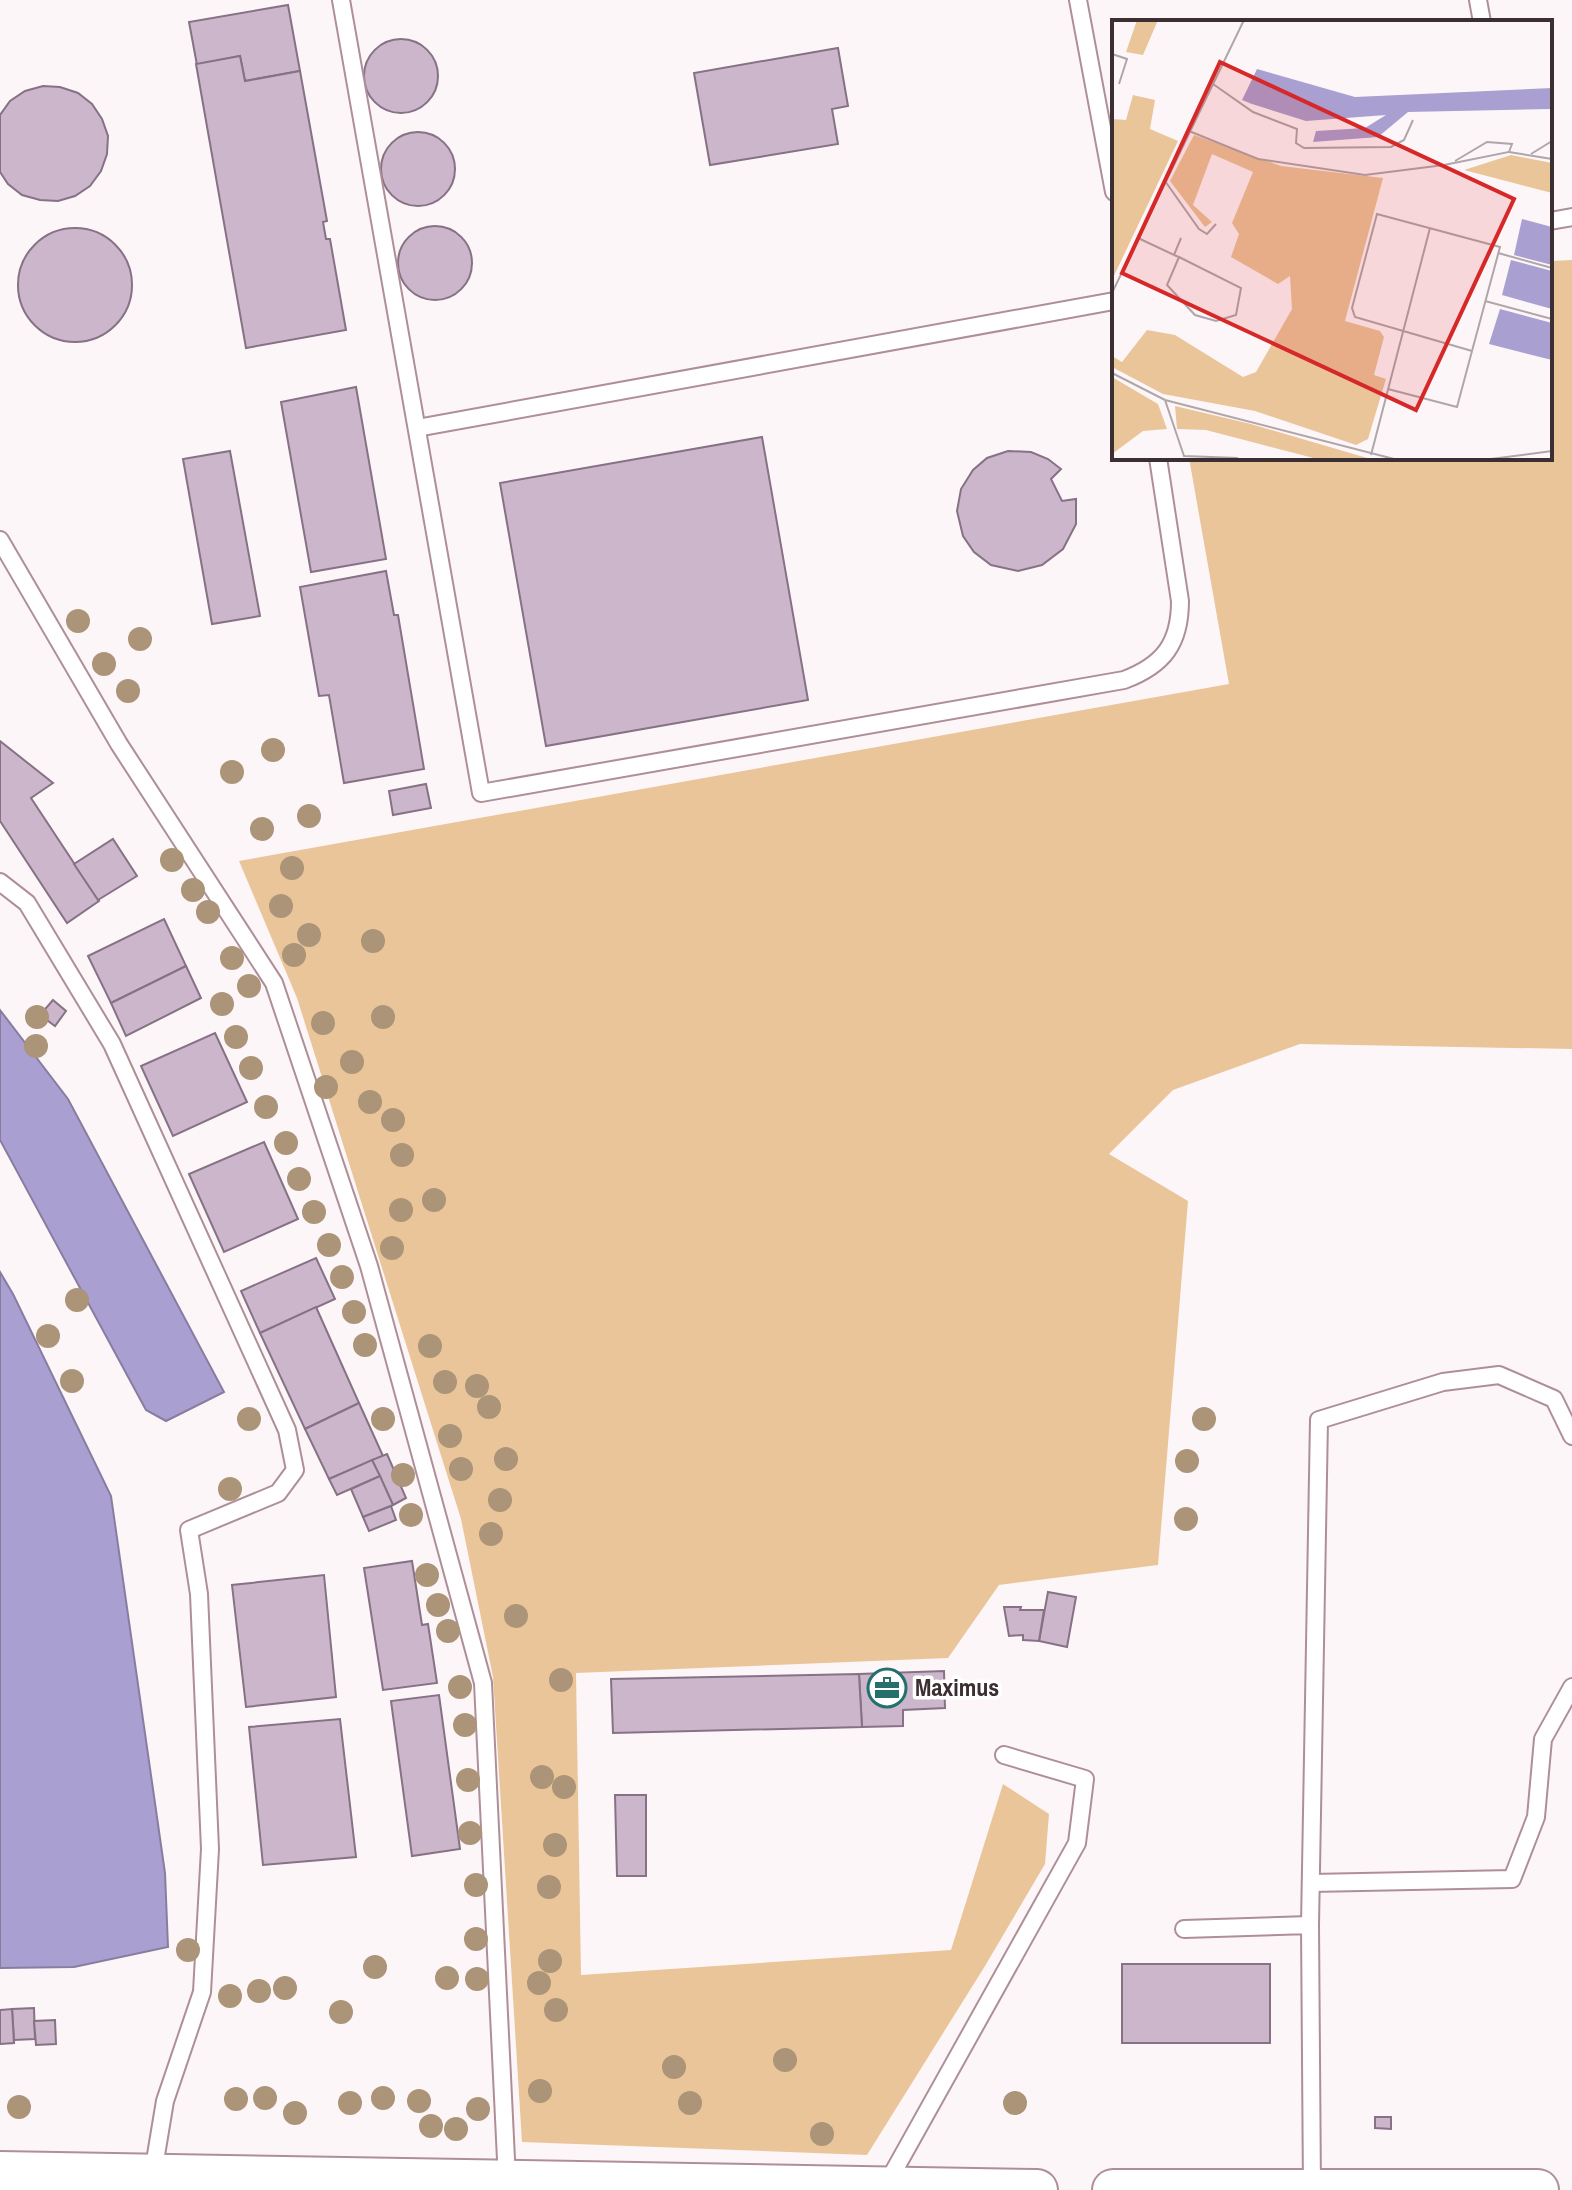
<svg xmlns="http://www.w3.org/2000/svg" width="1572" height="2190" font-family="'Archivo Narrow',sans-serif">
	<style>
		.green { fill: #eac59a }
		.water { fill: #a99fd1; stroke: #887da1; stroke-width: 2 }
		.building { fill: #ccb6cb; stroke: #867185; stroke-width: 2 }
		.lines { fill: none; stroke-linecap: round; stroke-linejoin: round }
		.service-casing { stroke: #ae8f97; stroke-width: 20 }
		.tertiary-casing { stroke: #ae8f97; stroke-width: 44 }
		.service { stroke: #fff; stroke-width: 16 }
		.tertiary { stroke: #fff; stroke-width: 40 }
		.tree { fill: #ab9478 }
		.labels { text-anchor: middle; stroke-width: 7; stroke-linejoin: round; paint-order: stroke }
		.poi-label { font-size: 24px; font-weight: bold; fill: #3c2f32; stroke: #fff; text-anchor: start }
		.inset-road { fill: none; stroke: #b0a6a9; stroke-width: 2 }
		.view { fill: #d62828; fill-opacity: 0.15; stroke: #d62828; stroke-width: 4 }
		.inset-edge { fill: none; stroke: #3c2f32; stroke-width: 4 }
	</style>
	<rect width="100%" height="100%" fill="#fdf6f8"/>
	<polygon class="green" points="1572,260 1572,1049 1300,1044 1173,1090 1109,1154 1188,1201 1158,1565 999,1585 948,1658 576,1673 581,1975 951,1950 1003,1784 1049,1814 1045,1864 985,1966 867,2155 522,2142 493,1677 461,1519 297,998 239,861 1229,684 1189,458 1550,458 1550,261"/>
	<g class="water">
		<polygon points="0,1010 68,1099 224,1392 166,1421 146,1410 0,1140"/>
		<polygon points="0,1272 13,1294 111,1496 165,1873 168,1947 74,1967 0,1968"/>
	</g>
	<g class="building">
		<polygon points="288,5 300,71 245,81 240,56 197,65 189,22"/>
		<circle cx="401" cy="76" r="37"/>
		<polygon points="838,48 848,106 832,109 838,144 710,165 694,73"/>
		<polygon points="240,56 245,81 300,71 327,221 323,222 326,239 330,239 346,330 246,348 196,64"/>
		<polygon points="43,86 60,87 78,93 92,104 102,119 108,136 107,154 101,171 90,186 75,196 58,201 40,200 22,195 8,184 0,172 0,115 10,101 25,91"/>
		<circle cx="418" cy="169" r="37"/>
		<circle cx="435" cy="263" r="37"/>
		<circle cx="75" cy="285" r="57"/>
		<polygon points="356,387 386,559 311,572 281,402"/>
		<polygon points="762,437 808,700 546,746 500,483"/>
		<polygon points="230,451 260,616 212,624 183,459"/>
		<polygon points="1008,451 1031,452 1048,459 1061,469 1051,479 1062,501 1076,499 1076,524 1063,549 1042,565 1018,571 991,565 974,552 963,536 957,511 961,489 973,470 987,458"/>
		<polygon points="386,571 394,615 398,615 424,769 344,783 329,695 319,696 300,587"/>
		<polygon points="0,741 53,783 31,798 99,901 67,923 0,821"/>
		<polygon points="426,784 431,808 393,815 389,791"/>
		<polygon points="113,839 137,876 98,900 74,864"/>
		<polygon points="164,919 186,966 111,1003 88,956"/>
		<polygon points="186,966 201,998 126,1036 111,1003"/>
		<polygon points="53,1000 66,1011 55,1026 40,1015"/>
		<polygon points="215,1033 247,1102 173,1136 141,1066"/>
		<polygon points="264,1142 298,1219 224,1252 189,1174"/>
		<polygon points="316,1258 335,1299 260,1333 241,1291"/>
		<polygon points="316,1307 359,1403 305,1429 260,1333"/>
		<polygon points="359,1403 383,1456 329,1479 305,1429"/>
		<polygon points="387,1454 406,1498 393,1505 372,1460"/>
		<polygon points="372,1460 380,1476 337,1495 329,1479"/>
		<polygon points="380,1476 393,1505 363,1517 351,1489"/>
		<polygon points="391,1506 396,1520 369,1531 363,1517"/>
		<polygon points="412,1561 422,1625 428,1624 437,1683 383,1690 364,1568"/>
		<polygon points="324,1575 336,1697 246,1707 232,1585"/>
		<polygon points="1048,1592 1076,1597 1067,1647 1039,1641"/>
		<polygon points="1004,1607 1021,1607 1020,1610 1044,1610 1039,1641 1023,1640 1023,1635 1009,1636"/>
		<polygon points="944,1671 945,1708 903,1710 903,1726 862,1727 859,1674"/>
		<polygon points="859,1674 862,1727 613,1733 611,1679"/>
		<polygon points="439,1695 460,1849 412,1856 391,1701"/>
		<polygon points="340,1719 356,1857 263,1865 249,1727"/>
		<polygon points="615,1795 646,1795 646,1876 617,1876"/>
		<rect x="1122" y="1964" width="148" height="79"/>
		<polygon points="34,2008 35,2039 14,2040 12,2009"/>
		<polygon points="12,2009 14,2043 0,2044 0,2010"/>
		<polygon points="55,2020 56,2044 36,2045 34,2021"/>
		<polygon points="1375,2117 1391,2117 1391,2129 1375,2128"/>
	</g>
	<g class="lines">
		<g class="service-casing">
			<g id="service">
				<path d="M341,0L481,793L1124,680C1164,665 1180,643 1180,601L1158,458"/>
				<polyline points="1078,0 1114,192"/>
				<polyline points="1478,0 1482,22"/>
				<polyline points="1550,221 1572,217"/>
				<polyline points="417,428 1114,301"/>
				<polyline points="0,540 119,744 274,983 369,1266 483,1683 507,2180"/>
				<polyline points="0,882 27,903 112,1044 287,1430 295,1470 278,1493 189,1530 199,1594 210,1849 202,1992 165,2101 153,2173"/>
				<polyline points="1311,1883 1512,1879 1536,1817 1543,1739 1572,1687"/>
				<polyline points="1310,1925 1319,1420 1443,1382 1499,1375 1554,1399 1572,1436"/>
				<polyline points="1184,1929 1310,1925 1312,2190"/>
				<polyline points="885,2187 1077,1843 1085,1779 1004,1755"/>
			</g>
		</g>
		<g class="tertiary-casing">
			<g id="tertiary">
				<polyline points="0,2172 1037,2190"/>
				<polyline points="1113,2190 1538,2190"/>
			</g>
		</g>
		<use href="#service" class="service"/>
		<use href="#tertiary" class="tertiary"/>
	</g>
	<g class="tree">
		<circle cx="78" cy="621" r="12"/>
		<circle cx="140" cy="639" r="12"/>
		<circle cx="104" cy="664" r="12"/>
		<circle cx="128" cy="691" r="12"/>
		<circle cx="273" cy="750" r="12"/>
		<circle cx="232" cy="772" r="12"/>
		<circle cx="309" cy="816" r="12"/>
		<circle cx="262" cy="829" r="12"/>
		<circle cx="172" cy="860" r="12"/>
		<circle cx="292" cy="868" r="12"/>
		<circle cx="193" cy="890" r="12"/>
		<circle cx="281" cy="906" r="12"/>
		<circle cx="208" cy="912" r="12"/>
		<circle cx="309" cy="935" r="12"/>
		<circle cx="373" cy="941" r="12"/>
		<circle cx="294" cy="955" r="12"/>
		<circle cx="232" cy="958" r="12"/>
		<circle cx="249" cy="986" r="12"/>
		<circle cx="222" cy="1004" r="12"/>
		<circle cx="37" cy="1017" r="12"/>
		<circle cx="383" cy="1017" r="12"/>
		<circle cx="323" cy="1023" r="12"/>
		<circle cx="236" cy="1037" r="12"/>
		<circle cx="36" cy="1046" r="12"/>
		<circle cx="352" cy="1062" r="12"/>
		<circle cx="251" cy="1068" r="12"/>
		<circle cx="326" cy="1087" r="12"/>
		<circle cx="370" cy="1102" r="12"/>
		<circle cx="266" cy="1107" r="12"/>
		<circle cx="393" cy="1120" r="12"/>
		<circle cx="286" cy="1143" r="12"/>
		<circle cx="402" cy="1155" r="12"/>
		<circle cx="299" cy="1179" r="12"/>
		<circle cx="434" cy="1200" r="12"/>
		<circle cx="401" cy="1210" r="12"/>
		<circle cx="314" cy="1212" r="12"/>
		<circle cx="329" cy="1245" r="12"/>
		<circle cx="392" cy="1248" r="12"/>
		<circle cx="342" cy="1277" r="12"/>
		<circle cx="77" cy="1300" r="12"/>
		<circle cx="354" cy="1312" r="12"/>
		<circle cx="48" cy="1336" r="12"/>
		<circle cx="365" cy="1345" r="12"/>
		<circle cx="430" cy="1346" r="12"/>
		<circle cx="72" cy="1381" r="12"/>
		<circle cx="445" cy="1382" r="12"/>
		<circle cx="477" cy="1386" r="12"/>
		<circle cx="489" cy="1407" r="12"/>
		<circle cx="249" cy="1419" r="12"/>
		<circle cx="383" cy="1419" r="12"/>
		<circle cx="1204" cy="1419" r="12"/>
		<circle cx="450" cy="1436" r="12"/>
		<circle cx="506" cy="1459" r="12"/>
		<circle cx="1187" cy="1461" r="12"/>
		<circle cx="461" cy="1469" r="12"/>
		<circle cx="403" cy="1475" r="12"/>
		<circle cx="230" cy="1489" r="12"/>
		<circle cx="500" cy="1500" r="12"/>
		<circle cx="411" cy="1515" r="12"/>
		<circle cx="1186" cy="1519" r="12"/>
		<circle cx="491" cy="1534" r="12"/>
		<circle cx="427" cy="1575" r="12"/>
		<circle cx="438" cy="1605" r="12"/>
		<circle cx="516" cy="1616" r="12"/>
		<circle cx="448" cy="1631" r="12"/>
		<circle cx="561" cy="1680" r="12"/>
		<circle cx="460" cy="1687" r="12"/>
		<circle cx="465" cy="1725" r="12"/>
		<circle cx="542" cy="1777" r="12"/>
		<circle cx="468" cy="1780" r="12"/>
		<circle cx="564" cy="1787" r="12"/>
		<circle cx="470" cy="1833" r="12"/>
		<circle cx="555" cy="1845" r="12"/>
		<circle cx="476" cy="1885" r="12"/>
		<circle cx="549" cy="1887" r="12"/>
		<circle cx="476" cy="1939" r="12"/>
		<circle cx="188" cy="1950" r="12"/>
		<circle cx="550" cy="1961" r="12"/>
		<circle cx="375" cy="1967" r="12"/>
		<circle cx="447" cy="1978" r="12"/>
		<circle cx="477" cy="1979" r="12"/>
		<circle cx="539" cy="1983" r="12"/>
		<circle cx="285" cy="1988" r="12"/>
		<circle cx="259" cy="1991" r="12"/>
		<circle cx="230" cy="1996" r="12"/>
		<circle cx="556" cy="2010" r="12"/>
		<circle cx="341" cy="2012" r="12"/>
		<circle cx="785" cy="2060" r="12"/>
		<circle cx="674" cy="2067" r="12"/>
		<circle cx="540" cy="2091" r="12"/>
		<circle cx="265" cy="2098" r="12"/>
		<circle cx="383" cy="2098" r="12"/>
		<circle cx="236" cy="2099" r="12"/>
		<circle cx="419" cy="2101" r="12"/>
		<circle cx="350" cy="2103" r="12"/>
		<circle cx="690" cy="2103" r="12"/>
		<circle cx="1015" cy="2103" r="12"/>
		<circle cx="19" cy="2107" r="12"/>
		<circle cx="478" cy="2109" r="12"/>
		<circle cx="295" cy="2113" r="12"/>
		<circle cx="431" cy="2126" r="12"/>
		<circle cx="456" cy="2129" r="12"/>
		<circle cx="822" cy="2134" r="12"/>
	</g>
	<defs>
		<g id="office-ring" transform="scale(2)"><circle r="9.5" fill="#fff" stroke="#256f6d" stroke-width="1.5"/><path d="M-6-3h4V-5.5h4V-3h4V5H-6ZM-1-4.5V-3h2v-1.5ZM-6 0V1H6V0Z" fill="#256f6d"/></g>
	</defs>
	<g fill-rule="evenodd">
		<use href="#office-ring" x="887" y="1688"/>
	</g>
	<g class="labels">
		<g class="poi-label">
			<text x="915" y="1696">Maximus</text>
		</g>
	</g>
	<g transform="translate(1112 20)">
		<rect width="440" height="440" fill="#fdf6f8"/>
		<path d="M25,0H46L31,35L14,32ZM21,75L43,80L38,109L66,121L0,260V99L14,100ZM82,115L169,146L271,158L233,301L268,311L272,317L262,355L274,359L256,419L244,425L143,391L51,374L0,347V336L10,342L35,310L63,315L131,357L144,352L180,289L178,256L166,264L119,237L127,214L120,203L141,152L100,134L81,185L100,202L93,207L58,161ZM399,135L440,143V173L352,150ZM0,357L46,384L55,409L31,411L0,434ZM63,386L139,404L262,440H209L94,410L65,409Z" fill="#eac59a"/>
		<path d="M145,49L243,77L440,68V89L296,92L266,117L201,122L204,111L253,108L274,95L194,101L140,84L130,80ZM410,199L440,207V245L402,235ZM399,240L440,251V289L390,275ZM388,289L440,303V340L377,324Z" fill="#a99fd1"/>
		<path class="inset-road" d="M0,34L15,39L7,64M101,64L141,92L185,109L184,123L192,128L279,127L292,120L301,100M77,111L146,139L253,155L332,145L397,132L400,124L375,122L343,141M397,132L440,139M419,134L440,121M53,161L87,209L95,214L104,204M26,218L62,235L69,218M386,233L440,248M62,235L67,237L129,268L124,295L104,301L83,295L55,265L67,237M0,273L132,0M373,281L440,299M0,353L53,380L286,440M276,369L345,387L360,331L243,297L240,288L265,194L388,227L360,331M53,380L72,436L126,438M259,435L318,208M371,440L440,431"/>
		<path class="view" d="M108,42L402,179L304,390L10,253Z"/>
		<rect width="440" height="440" class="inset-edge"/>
	</g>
</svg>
